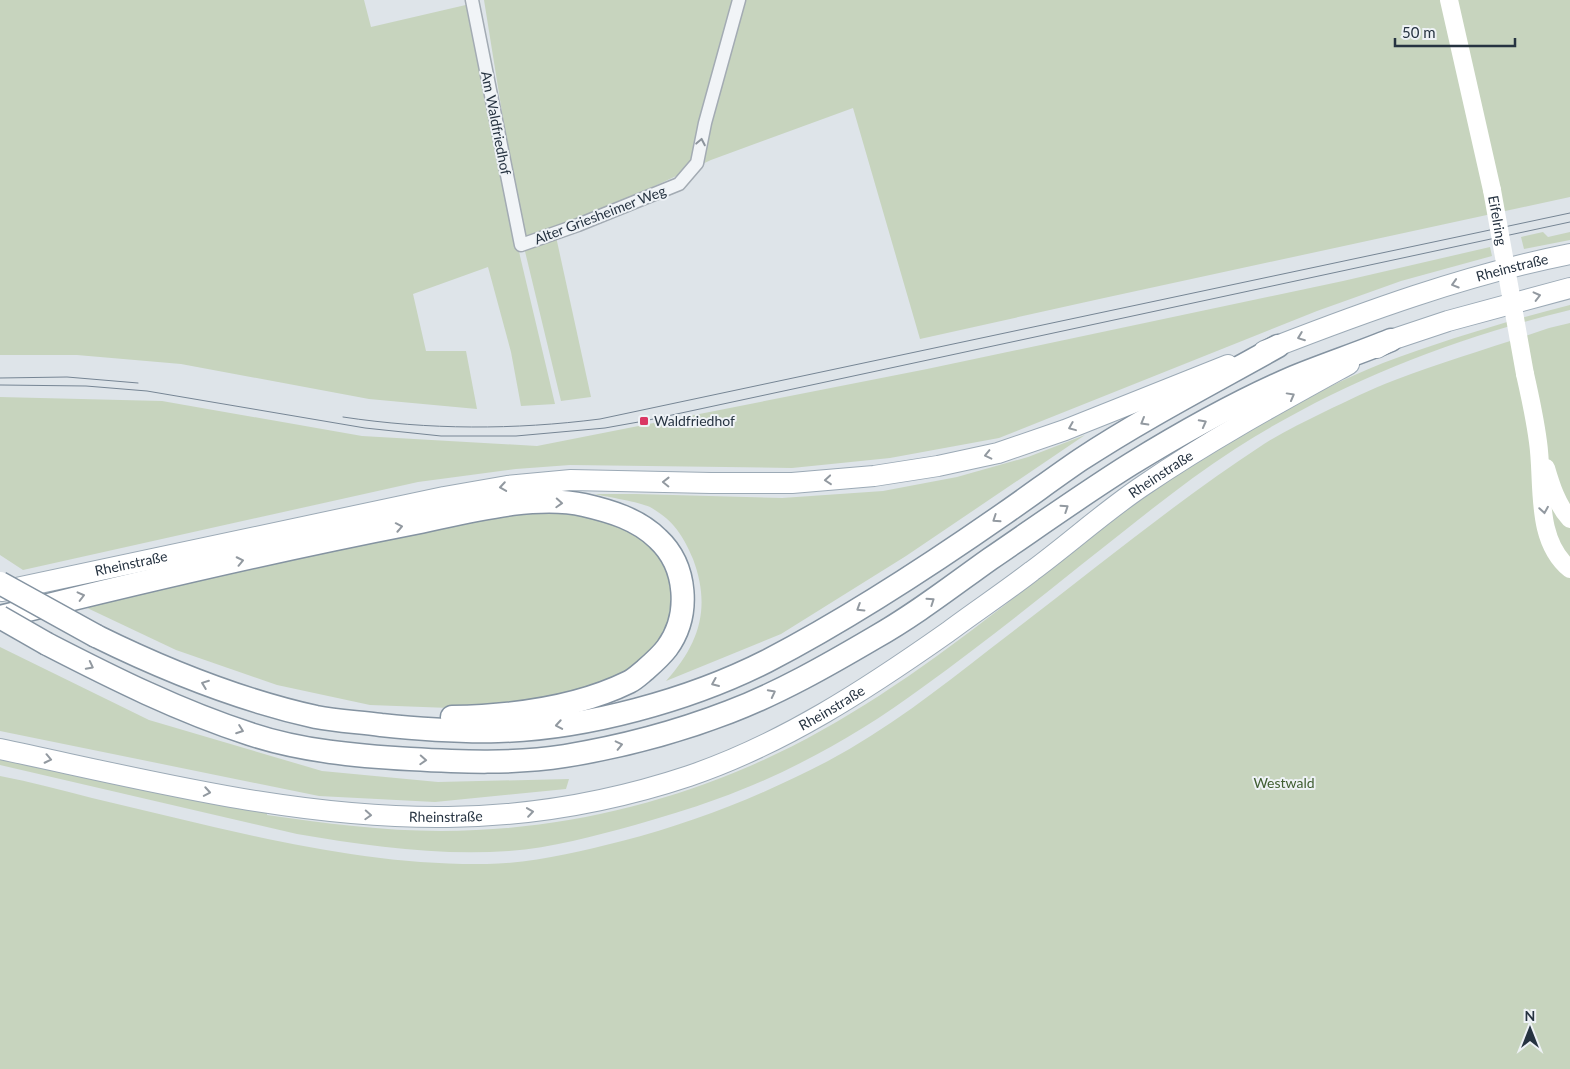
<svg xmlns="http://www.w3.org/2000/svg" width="1570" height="1069" font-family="Lato,sans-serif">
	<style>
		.green { fill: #c7d4be }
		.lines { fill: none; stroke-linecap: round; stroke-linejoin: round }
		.minor-casing { stroke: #a3abb3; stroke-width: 15 }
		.primary-casing { stroke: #9caab6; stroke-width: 22 }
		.motorway-casing { stroke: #8493a1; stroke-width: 25 }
		.minor { stroke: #f1f4f7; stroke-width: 12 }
		.secondary { stroke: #fff; stroke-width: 18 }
		.primary { stroke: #fff; stroke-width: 20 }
		.motorway { stroke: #fff; stroke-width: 22 }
		.tram { stroke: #768594; stroke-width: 1 }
		.motorway-bridge-casing { stroke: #8493a1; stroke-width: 25; stroke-linecap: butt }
		.secondary-bridge { stroke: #fff; stroke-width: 18 }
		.motorway-bridge { stroke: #fff; stroke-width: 22 }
		.oneway { stroke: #8c949c }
		.oneway2 { stroke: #9299a0 }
		.poi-dot { fill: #da3764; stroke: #eef2f6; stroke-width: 2 }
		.labels { text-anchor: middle; stroke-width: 4; stroke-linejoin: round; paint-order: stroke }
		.street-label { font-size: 14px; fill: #263341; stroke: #eef2f6 }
		.poi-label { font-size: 14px; fill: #263341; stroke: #eef2f6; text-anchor: start }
		.park-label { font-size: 14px; fill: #405e32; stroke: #eef2f6 }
	</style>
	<rect width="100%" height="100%" fill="#dee4e9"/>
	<g class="green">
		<polygon points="0,0 364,0 371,27 470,4 520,256 555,404 521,406 511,352 488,267 413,294 426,351 466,351 477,409 369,399 181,364 77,355 0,355"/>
		<polygon points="484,0 1570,0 1570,197 1104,298 920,339 853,108 711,160 555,232 591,397 561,401 523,243"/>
		<polygon points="1543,232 1548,237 1570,232 1570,240 1524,249 1521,237"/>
		<polygon points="1490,247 1492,256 1401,281 1317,311 999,438 890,458 792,468 570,465 516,469 418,482 23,570 0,555 0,397 162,401 362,436 537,446 927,369 1343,281"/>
		<path d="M1570,305V310C1453,338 1336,384 1235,449C1181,484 1132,525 1081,565C1029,607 977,648 923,687C861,733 790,773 717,799C690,809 662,817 635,825C594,836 552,848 509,851C439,856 366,846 297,834L0,765V759L185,798L267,813V815C336,825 406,834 476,830C569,826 665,803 750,766C836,729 915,674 989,617C1052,569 1112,515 1179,472C1197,460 1216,450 1235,439C1283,411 1332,383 1383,363C1444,340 1507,321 1570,305Z"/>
		<path d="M1570,323V1069H0V776C31,782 61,790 92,798C222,828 352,866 487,864C533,863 578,852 622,841C693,823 763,795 828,761C886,730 939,689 990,649C1081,580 1168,507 1264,444C1283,432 1304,422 1324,412C1347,401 1371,389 1395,380C1445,361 1497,346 1549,328Z"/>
		<path d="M1085,435L906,556L781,634L666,681C700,643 711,607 693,559C683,535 673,520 650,507C639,502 608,497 594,494H636L782,498L883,491L957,477L1028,457Z"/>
		<polygon points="511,513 574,513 632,530 663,559 673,596 666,631 638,664 612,681 573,695 476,709 370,705 277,685 176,650 83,606"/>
		<polygon points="0,647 149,720 322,771 438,782 569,779 566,789 435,802 319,796 0,731"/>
	</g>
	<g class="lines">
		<g class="minor-casing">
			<polyline id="minor" points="472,0 521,245 578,225 679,184 697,163 705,123 739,0"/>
		</g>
		<g class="primary-casing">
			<g id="primary">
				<polyline points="1377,348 1391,340 1448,321 1570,288"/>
				<path id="s1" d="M1264,351C1364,312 1465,275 1570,254"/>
				<path id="s2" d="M2,591L444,497L507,486L571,480L711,483H792L874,476L938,466L998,453L1065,430L1228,365"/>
				<path id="s3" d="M0,749C147,780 296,819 448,817C529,816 611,802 689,776C783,744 867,689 948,632C976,611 1005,592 1032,571C1070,543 1105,511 1144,485C1210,440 1280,402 1349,364"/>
			</g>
		</g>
		<g class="motorway-casing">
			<g id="motorway">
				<path d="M0,617C136,583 272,551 410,524C460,514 533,493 584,505C610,511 638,519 658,539C687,566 691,615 667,648C661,656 653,663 645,670C640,674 635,679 629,682C576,708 510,716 452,717"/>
				<path d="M96,636C167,671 239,700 316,717C337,721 359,722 381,725C419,729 459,732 498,731C585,729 690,700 767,661C850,618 929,566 1005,513C1031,495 1055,477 1080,460C1144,418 1212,383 1278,346"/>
				<path d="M47,644C113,678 179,711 250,734C301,751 357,756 410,759C461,762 514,764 565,756C620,747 677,732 729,712C779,693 828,665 874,638C915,615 952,586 990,559C1037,527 1083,494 1131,464C1183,432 1238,401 1294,377C1326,364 1359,353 1391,340"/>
			</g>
		</g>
		<use href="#minor" class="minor"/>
		<g class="secondary">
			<polyline points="1449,0 1492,190"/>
			<path d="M1525,374C1530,396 1535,419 1538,442C1544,483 1534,540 1570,569"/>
			<path d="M1546,468C1551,485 1557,505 1570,519"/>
		</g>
		<use href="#primary" class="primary"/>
		<use href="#motorway" class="motorway"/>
		<g class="tram">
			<polyline points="0,378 67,377 138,383"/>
			<polyline points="0,385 86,386 147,391 365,428 441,436 516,436 605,428 644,421 1570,222"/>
			<path d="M343,417C429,430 514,430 600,419L1570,213"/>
		</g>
		<g class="motorway-bridge-casing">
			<g id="motorway-bridge">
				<polyline points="0,583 96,636"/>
				<polyline points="0,617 47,644"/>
			</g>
		</g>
		<path class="secondary-bridge" id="s4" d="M1492,190L1525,374"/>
		<use href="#motorway-bridge" class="motorway-bridge"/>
	</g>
	<defs><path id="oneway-chevron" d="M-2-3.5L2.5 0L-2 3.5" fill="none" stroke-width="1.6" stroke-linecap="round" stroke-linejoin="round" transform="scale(1.25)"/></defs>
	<use class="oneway" href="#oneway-chevron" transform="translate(701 142) rotate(-79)"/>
	<g class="oneway2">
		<use href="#oneway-chevron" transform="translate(1455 284) rotate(163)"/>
		<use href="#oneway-chevron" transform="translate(1537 296) rotate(-14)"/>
		<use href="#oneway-chevron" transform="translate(1301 337) rotate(159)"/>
		<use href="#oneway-chevron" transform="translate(1291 396) rotate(-29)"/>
		<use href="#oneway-chevron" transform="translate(1144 422) rotate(150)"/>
		<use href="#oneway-chevron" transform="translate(1203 423) rotate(-28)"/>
		<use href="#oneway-chevron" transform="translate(1072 427) rotate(158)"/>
		<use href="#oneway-chevron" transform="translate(988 455) rotate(167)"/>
		<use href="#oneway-chevron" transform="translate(828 480) rotate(175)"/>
		<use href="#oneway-chevron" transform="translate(666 482) rotate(-179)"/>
		<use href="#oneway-chevron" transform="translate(503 487) rotate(171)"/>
		<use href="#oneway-chevron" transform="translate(559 503) rotate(3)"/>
		<use href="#oneway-chevron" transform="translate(1065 508) rotate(-34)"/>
		<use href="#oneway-chevron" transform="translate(1544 510) rotate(81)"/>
		<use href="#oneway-chevron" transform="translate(996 519) rotate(146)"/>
		<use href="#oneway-chevron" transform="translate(399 527) rotate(-11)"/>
		<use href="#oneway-chevron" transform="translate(240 561) rotate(-12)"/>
		<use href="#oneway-chevron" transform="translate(81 596) rotate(-14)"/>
		<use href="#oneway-chevron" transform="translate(931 601) rotate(-34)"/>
		<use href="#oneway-chevron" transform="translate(860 608) rotate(148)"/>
		<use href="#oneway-chevron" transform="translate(90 666) rotate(27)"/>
		<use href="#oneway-chevron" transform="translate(715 683) rotate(157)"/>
		<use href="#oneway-chevron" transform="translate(205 684) rotate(-159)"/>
		<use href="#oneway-chevron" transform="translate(772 693) rotate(-27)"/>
		<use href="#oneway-chevron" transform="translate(559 725) rotate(170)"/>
		<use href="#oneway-chevron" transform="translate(240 730) rotate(20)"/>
		<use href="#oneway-chevron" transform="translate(619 745) rotate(-13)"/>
		<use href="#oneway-chevron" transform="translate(48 759) rotate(12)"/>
		<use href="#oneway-chevron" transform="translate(423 760) rotate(3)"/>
		<use href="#oneway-chevron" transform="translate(207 792) rotate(10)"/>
		<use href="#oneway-chevron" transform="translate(530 812) rotate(-8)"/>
		<use href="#oneway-chevron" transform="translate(368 815) rotate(3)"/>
	</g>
	<rect class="poi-dot" x="639" y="416" width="10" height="10" rx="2.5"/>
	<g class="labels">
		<g class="street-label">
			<text transform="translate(496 123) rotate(79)" y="5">Am Waldfriedhof</text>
			<text transform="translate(600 215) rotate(-21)" y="5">Alter Griesheimer Weg</text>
			<text dy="5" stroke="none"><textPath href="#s4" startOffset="31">Eifelring</textPath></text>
			<text dy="5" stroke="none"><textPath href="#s1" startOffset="262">Rheinstraße</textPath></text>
			<text dy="5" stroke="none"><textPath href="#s3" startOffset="1262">Rheinstraße</textPath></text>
			<text dy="5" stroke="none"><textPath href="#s2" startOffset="132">Rheinstraße</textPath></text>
			<text dy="5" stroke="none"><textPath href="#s3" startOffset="858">Rheinstraße</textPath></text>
			<text dy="5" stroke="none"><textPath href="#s3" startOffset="452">Rheinstraße</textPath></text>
		</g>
		<g class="poi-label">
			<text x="654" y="426">Waldfriedhof</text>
		</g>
		<g class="park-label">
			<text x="1284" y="788">Westwald</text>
		</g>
	</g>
	<g transform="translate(1530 1029)" stroke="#eef2f6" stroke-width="4" paint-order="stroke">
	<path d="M0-4L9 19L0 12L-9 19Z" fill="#263341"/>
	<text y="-8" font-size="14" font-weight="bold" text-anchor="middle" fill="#263341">N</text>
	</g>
	<path d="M1395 38v8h120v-8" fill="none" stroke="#263341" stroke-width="2.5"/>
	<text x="1402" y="38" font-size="15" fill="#263341" stroke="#eef2f6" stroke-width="4" paint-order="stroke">50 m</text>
</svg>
